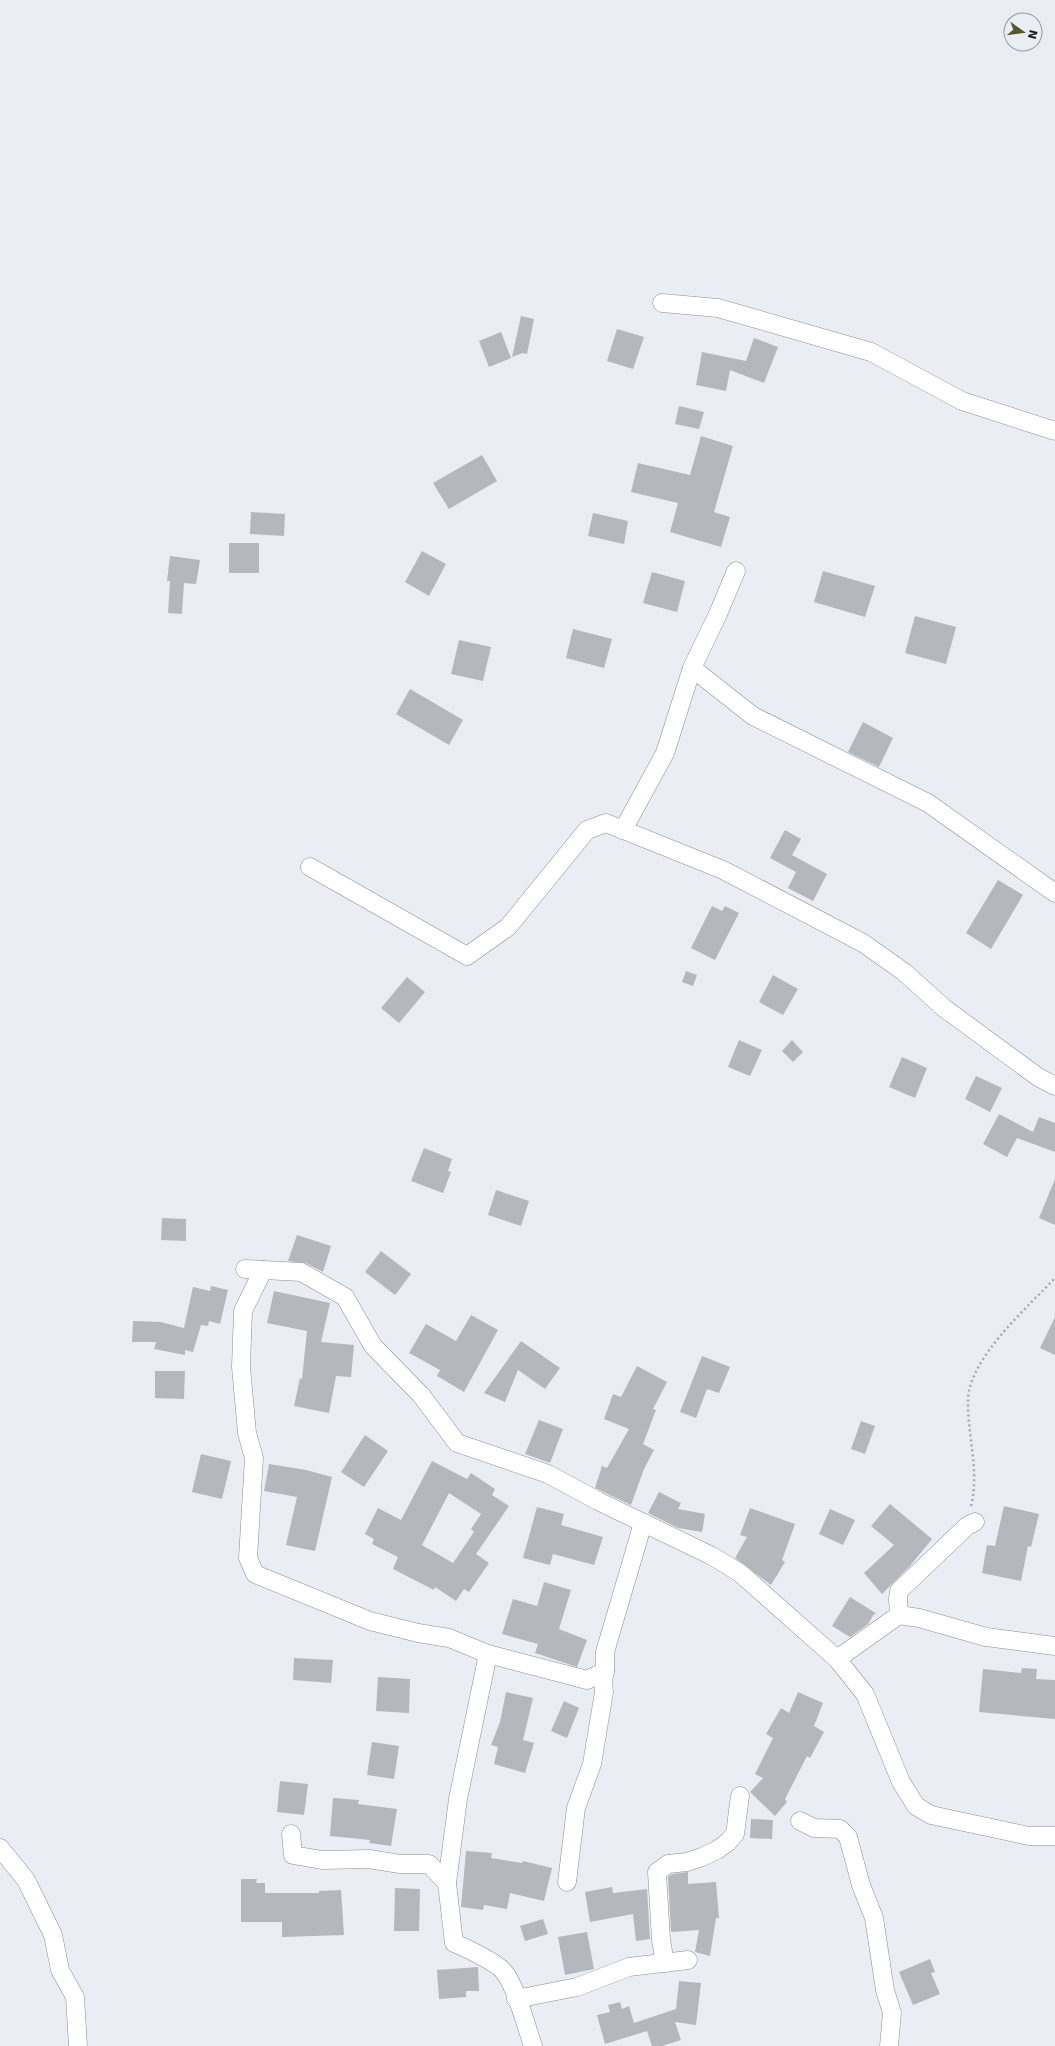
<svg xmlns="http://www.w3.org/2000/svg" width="1055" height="2046" font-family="'DejaVu Sans',sans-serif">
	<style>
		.building { fill: #b4b8bd; fill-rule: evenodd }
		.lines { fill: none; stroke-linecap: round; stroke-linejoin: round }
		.minor-casing { stroke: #898c91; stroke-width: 19 }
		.path { stroke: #a4a7ac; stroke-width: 2.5; stroke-dasharray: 2 3; stroke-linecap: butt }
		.minor { stroke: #fff; stroke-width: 18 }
	</style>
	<rect width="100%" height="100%" fill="#eaeef4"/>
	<g class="building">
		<polygon points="521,316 534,319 527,354 523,353 512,357"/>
		<polygon points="617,329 644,337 633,369 607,361"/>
		<polygon points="501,332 511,358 489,367 479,341"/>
		<polygon points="754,338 778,347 764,383 730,370 726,391 696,385 702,352 746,361"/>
		<polygon points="679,406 704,412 699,429 675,424"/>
		<polygon points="701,436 733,446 714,512 730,517 721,547 670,532 678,503 631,492 638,463 690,475"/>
		<polygon points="482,455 497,481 449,509 433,483"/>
		<polygon points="251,512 285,514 284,536 250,534"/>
		<polygon points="593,513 628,521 624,544 588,536"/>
		<rect x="229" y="543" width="30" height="30"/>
		<polygon points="422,551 446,564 429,596 405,582"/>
		<polygon points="170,556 200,560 196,584 184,583 182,614 168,613 170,581 167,581"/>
		<polygon points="823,571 875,586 865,617 814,602"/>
		<polygon points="652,572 685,581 677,612 643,603"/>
		<polygon points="915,616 956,627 946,664 905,653"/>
		<polygon points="573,629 612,639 604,668 566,658"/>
		<polygon points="459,640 491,647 483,681 451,674"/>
		<polygon points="410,689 463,720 449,745 396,714"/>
		<polygon points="863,722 893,738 879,767 848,752"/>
		<polygon points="785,830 801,839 792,855 827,874 813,901 788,888 796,872 770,858"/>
		<polygon points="998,880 1023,895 991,949 966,933"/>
		<polygon points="712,906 722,911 725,906 739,913 715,960 691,948"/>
		<polygon points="686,971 697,975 693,986 682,982"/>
		<polygon points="773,975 798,989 783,1015 759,1002"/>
		<polygon points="407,977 425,992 399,1023 381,1008"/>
		<polygon points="739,1040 762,1050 750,1076 728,1067"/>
		<polygon points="792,1040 803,1052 793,1062 782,1051"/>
		<polygon points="902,1057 927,1068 915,1098 889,1087"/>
		<polygon points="976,1076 1002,1088 990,1112 965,1099"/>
		<polygon points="999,1114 1033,1132 1039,1117 1055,1123 1055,1152 1017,1138 1007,1157 983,1144"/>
		<polygon points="424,1148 452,1159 448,1171 451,1172 443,1193 411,1181"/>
		<polygon points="1055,1179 1055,1225 1039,1218"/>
		<polygon points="496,1190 529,1201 521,1226 488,1215"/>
		<polygon points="162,1218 186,1219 186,1241 161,1240"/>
		<polygon points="297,1235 331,1246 323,1272 306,1263 288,1261"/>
		<polygon points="381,1251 411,1274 395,1295 365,1272"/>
		<polygon points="211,1286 228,1290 220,1324 209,1321 208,1326 201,1325 193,1352 185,1350 185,1355 154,1349 156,1342 132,1342 133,1321 161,1322 184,1328 193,1287 210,1291"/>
		<polygon points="274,1291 330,1303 321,1342 354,1345 351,1377 336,1376 329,1413 294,1406 300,1378 302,1379 307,1331 267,1323"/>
		<polygon points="471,1315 498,1330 464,1392 437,1376 440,1370 409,1353 426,1324 456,1341"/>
		<polygon points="1055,1317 1055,1355 1040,1348"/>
		<polygon points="521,1341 560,1368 545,1389 518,1370 505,1402 484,1393"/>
		<polygon points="702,1356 730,1367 719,1393 707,1389 696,1418 680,1412"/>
		<polygon points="637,1366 667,1382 653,1409 656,1410 643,1444 654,1450 644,1469 631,1505 595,1488 602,1466 607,1468 629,1429 604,1419 613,1394 621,1397"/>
		<polygon points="155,1371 185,1371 184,1399 155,1398"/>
		<polygon points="539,1420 563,1429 550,1463 525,1454"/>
		<polygon points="861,1421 875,1426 865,1454 851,1449"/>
		<polygon points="365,1435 388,1451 364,1487 341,1472"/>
		<polygon points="201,1454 231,1461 222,1499 192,1492"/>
		<path d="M432,1461L467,1479L471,1473L495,1489L492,1495L509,1506L476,1554L489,1563L469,1592L464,1589L456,1601L435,1587L434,1590L393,1569L398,1557L372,1544L374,1539L365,1534L378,1508L401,1520ZM449,1493L481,1514L471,1529L474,1532L453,1563L422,1545Z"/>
		<polygon points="269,1464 306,1470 332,1477 315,1551 286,1545 297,1497 264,1491"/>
		<polygon points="659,1492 681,1503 678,1509 705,1514 702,1532 678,1528 648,1513"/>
		<polygon points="890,1504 932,1539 910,1566 882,1594 864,1573 894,1545 871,1526"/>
		<polygon points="1004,1506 1039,1514 1031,1547 1028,1546 1021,1581 982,1573 987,1545 995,1546"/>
		<polygon points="537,1507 564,1514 561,1525 603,1537 594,1565 553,1554 550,1565 523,1558"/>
		<polygon points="750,1508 795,1524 782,1560 785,1562 771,1585 735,1558 747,1537 740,1535"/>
		<polygon points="830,1509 855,1520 843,1545 819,1534"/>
		<polygon points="544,1582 571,1590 559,1629 587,1640 577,1667 535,1653 538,1644 502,1634 513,1599 537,1606"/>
		<polygon points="850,1597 877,1614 874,1614 868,1624 850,1637 832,1626"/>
		<polygon points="294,1658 333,1660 331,1683 293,1680"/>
		<polygon points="1022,1668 1037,1669 1036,1679 1055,1680 1055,1719 979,1712 983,1669 1021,1673"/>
		<polygon points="378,1677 410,1679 409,1713 376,1711"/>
		<polygon points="506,1692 533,1698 523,1740 534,1743 525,1773 494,1764 498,1747 491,1745 500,1722"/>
		<polygon points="798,1692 823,1703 814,1726 824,1732 810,1758 807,1756 785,1799 787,1802 775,1816 750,1792 763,1778 755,1774 773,1738 766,1734 781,1708 789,1713"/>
		<polygon points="564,1701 579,1708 567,1738 551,1731"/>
		<polygon points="372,1742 399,1746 394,1779 367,1775"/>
		<polygon points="280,1781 308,1784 304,1815 277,1812"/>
		<polygon points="333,1798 359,1800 358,1804 397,1809 391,1846 369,1843 370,1840 330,1836"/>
		<polygon points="751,1819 773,1820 772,1839 750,1838"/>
		<polygon points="466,1851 492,1853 491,1858 522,1863 523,1861 552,1868 544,1901 510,1893 507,1909 484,1905 483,1910 461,1907"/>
		<polygon points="688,1872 688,1884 716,1882 719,1918 716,1918 710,1956 695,1952 699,1930 671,1932 668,1877 672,1874"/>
		<polygon points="241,1879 257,1879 256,1883 265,1883 265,1893 319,1893 319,1891 341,1890 344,1935 282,1937 282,1922 241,1922"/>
		<polygon points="612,1887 613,1893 647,1889 650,1939 636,1941 633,1914 590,1922 585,1892"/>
		<polygon points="395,1888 420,1889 419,1931 394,1931"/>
		<polygon points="543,1919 548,1934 525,1941 520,1926"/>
		<polygon points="587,1932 594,1969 565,1975 558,1937"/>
		<polygon points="930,1959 935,1972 931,1973 940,1994 913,2005 899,1972"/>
		<polygon points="478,1967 479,1991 466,1991 466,1997 439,1999 437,1970"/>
		<polygon points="679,1981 701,1983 696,2025 675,2022 681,2040 662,2046 652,2046 647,2031 605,2044 597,2015 610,2012 608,2005 620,2002 622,2009 629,2006 634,2023 676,2009"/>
	</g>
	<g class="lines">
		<g class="minor-casing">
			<g id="minor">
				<polyline points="662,303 718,308 871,352 962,401 1055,431"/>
				<polyline points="736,571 718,614 692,668 753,716 928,803 1055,893"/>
				<polyline points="623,830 665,753 692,668"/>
				<polyline points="310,867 467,956 508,927 587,830 606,823 723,870 863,943 904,972 944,1008 1038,1077 1055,1086"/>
				<polyline points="245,1269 301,1272 345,1297 373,1346 421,1395 457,1443 548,1474 598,1501 712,1556 740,1573 837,1659 865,1694 901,1782 916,1806 931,1815 1029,1836 1055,1836"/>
				<polyline points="263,1270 243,1311 241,1367 247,1433 254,1458 248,1558 255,1574 370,1621 418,1633 449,1638 488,1654 587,1680 605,1671 605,1652 643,1523"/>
				<polyline points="899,1615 919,1618 986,1637 1055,1646"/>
				<path d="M488,1654L458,1799L447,1883L454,1943C464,1947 498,1963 504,1972C516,1986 526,2026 533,2046"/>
				<polyline points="837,1659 899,1615 898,1599 899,1591 967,1526 975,1522"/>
				<polyline points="800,1821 814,1828 840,1829 848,1837 861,1885 874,1918 885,1990 892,2013 889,2046"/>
				<polyline points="291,1834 293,1855 322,1860 369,1859 400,1864 429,1864 447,1883"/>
				<polyline points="0,1848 26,1880 53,1935 60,1970 75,1997 78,2046"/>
				<polyline points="567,1882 576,1808 592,1764 604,1692 603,1681 605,1671"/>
				<polyline points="665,1963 661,1940 657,1872 668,1864 687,1862 702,1857 717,1850 728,1842 735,1834 740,1796"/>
				<polyline points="516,1999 577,1987 629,1967 688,1960"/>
			</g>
		</g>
		<path class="path" d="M971,1506C980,1470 967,1435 968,1400C969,1358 1028,1307 1055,1278"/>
		<use href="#minor" class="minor"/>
	</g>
	<g transform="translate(1023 32) rotate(104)"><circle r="19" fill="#eaeef4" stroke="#979a9e"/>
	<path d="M0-3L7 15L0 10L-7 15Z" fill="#575927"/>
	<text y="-6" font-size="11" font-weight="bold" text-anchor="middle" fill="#1b1c1e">N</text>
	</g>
</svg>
